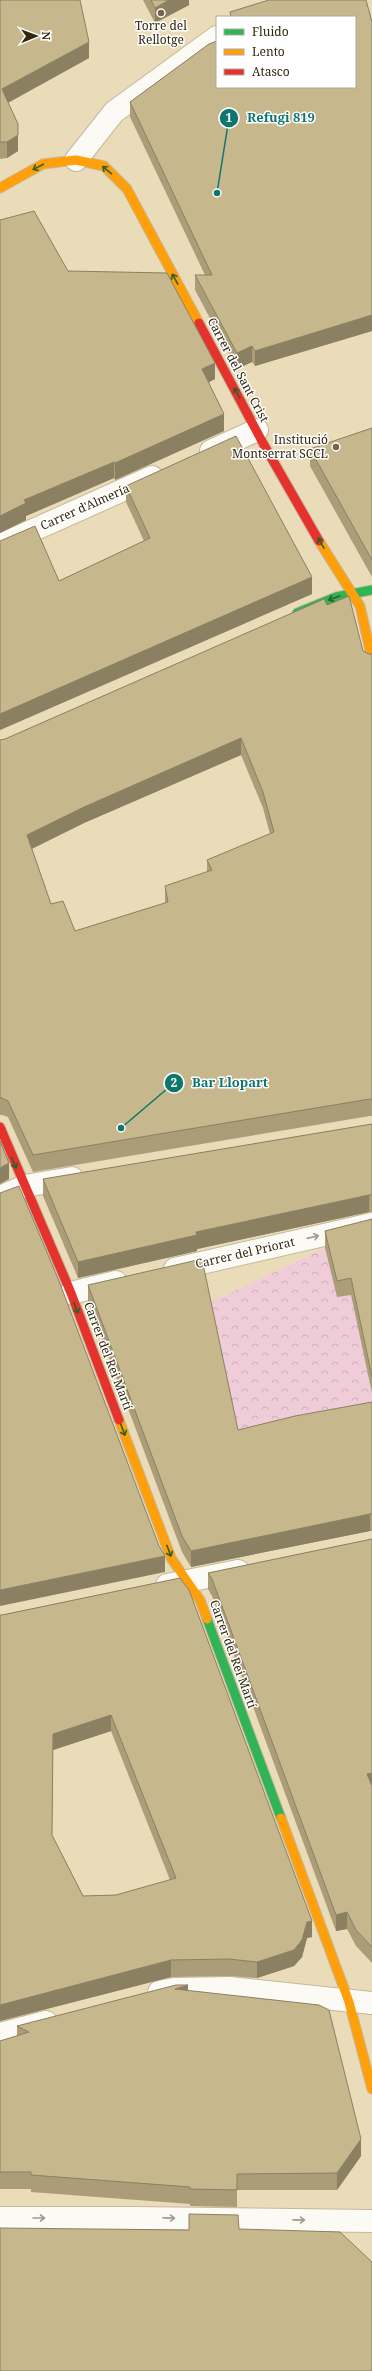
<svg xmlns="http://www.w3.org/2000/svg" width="372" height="2371" font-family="'Noto Serif',serif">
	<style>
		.park { fill: url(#park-crowns) }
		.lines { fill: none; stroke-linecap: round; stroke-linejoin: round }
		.street-casing { stroke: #c4b89d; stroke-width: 24 }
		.fast-casing { stroke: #c4b89d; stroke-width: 11 }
		.slow-casing { stroke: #c4b89d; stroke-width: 11 }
		.jam-casing { stroke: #c4b89d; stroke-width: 11 }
		.street { stroke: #fcfaf4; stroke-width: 22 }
		.fast { stroke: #30b455; stroke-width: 9 }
		.slow { stroke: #ff9f0a; stroke-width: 9 }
		.jam { stroke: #e5322d; stroke-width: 9 }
		.wall { fill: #aa9d78; fill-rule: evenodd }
		.shaded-wall { fill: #8b8062 }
		.building { fill: #c6b78c; stroke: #8b8062; fill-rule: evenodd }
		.oneway { stroke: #315f2a }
		.oneway2 { stroke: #a19b8c }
		.poi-dot { fill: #726649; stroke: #fff; stroke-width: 1.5 }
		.labels { text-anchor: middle; stroke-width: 3; stroke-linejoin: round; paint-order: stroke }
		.poi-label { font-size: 12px; fill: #31270d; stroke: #fff }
		.street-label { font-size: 12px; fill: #31270d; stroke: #fff }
		.leader { fill: none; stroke: #0f766e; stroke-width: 1.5 }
		.callout-dot { fill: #0f766e; stroke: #fff; stroke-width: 1.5 }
		.mark-label { font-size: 12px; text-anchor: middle; font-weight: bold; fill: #fff }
		.callout-label { font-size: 13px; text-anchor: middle; font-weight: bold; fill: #0f766e; stroke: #fff; stroke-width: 3; stroke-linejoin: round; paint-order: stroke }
	</style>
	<defs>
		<pattern id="park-crowns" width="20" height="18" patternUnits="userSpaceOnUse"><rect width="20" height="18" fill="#f0ccd8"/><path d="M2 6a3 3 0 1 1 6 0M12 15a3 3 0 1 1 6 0" fill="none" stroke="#ceafb8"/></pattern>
	</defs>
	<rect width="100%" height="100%" fill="#eadcb9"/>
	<polygon class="park" points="325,1248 337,1297 351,1295 372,1393 372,1418 238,1447 209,1303"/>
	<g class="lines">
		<g class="street-casing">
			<g id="street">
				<polyline points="76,160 114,112 217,37"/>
				<polyline points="211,451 257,430"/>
				<polyline points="0,545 152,477"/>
				<polyline points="0,1197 25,1186 72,1178"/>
				<polyline points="175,1269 372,1224"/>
				<polyline points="71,1293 116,1282"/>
				<polyline points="167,1585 238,1571"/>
				<polyline points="159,1992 174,1989 229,1988 372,2003"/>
				<polyline points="0,2034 46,2022"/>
				<polyline points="0,2218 137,2218 372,2221"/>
			</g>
		</g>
		<g class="fast-casing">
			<g id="fast">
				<polyline points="297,613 336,597 372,590"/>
				<polyline points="207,1619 281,1818"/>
			</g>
		</g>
		<g class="slow-casing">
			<g id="slow">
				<polyline points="0,188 43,164 76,160 104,166 127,189 199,323"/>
				<polyline points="319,541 360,606 372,659"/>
				<polyline points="119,1420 171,1558 200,1600 207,1619"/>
				<polyline points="281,1818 349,2002 372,2089"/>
			</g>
		</g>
		<g class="jam-casing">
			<g id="jam">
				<polyline points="199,323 264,445 319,541"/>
				<polyline points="0,1127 71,1293 119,1420"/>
			</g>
		</g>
		<use href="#street" class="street"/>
		<use href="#fast" class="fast"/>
		<use href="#slow" class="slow"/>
		<use href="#jam" class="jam"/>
	</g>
	<g class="wall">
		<polygon points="0,0 89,58 8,103 18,135 18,151 7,158 0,159"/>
		<polygon points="143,0 189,0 189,5 155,23"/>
		<polygon points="269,0 366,0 372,22 372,331 255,366 252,362 237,369 195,290 195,275 205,275 130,117 130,102 209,44 217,41 217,87 355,87 355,17 230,17 230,12"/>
		<polygon points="68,271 215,379 208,382 224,431 115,480 114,478 26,516 26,520 0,533"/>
		<polygon points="372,428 372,577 310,466 310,449"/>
		<polygon points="126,486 312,594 0,730 0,541 59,581 144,541 126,502"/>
		<path d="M327,605L363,651L369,654H372V1116H370L33,1172L8,1117L2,1115H0V740L5,739ZM241,755L263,808L270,834L207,860V872L165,886V903L75,931L51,904L32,849L84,823Z"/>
		<polygon points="372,1124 372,1212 369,1212 197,1249 197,1251 78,1278 43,1196 43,1179"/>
		<polygon points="372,1219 372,1393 351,1295 337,1297 325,1248 325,1231"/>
		<polygon points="88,1285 238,1430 372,1402 372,1531 370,1531 191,1567 182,1552 88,1302"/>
		<polygon points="372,1539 372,1963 356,1946 347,1929 336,1931 212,1596 208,1589 208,1573"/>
		<path d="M180,1578L312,1937L307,1938L302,1957L294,1966L257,1978L229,1976L171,1977L0,2021L2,1615ZM111,1731L170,1880L116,1895L83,1896L52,1836L53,1750Z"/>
		<polygon points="188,1990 361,2156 337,2190 237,2190 237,2207 190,2206 190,2204 31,2192 31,2189 0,2189 0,2041 17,2036 17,2026"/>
	</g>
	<g class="shaded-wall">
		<polygon points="169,0 189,0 189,5 155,23 155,8"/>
		<polygon points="89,42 89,58 2,106 2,89"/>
		<polygon points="18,135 18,151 7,158 7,142"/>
		<polygon points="372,315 372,331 255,366 255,351"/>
		<polygon points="252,346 252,362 237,369 237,353"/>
		<polygon points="215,363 215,379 202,386 202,369"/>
		<polygon points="224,414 224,431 115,480 115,463"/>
		<polygon points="114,462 114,478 26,516 26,520 0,533 0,516 24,500"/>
		<polygon points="312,577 312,594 0,730 0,714"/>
		<polygon points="241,738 241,755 84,823 27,851 27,835 84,807"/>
		<polygon points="9,1163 9,1179 0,1184 0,1168"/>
		<polygon points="369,1195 369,1212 197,1249 197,1251 78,1278 78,1262 196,1232"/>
		<polygon points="370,1514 370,1531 191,1567 191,1551"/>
		<polygon points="165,1556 165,1572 0,1606 0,1590"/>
		<polygon points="111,1715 111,1731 53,1750 52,1852 53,1734"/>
		<polygon points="372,1773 372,1790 367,1774"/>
		<polygon points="347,1912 347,1929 336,1931 336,1915"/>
		<polygon points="312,1921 312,1937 307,1938 302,1957 294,1966 257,1978 257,1962 307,1922"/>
		<polygon points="171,1960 171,1977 0,2021 0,2005"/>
		<polygon points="188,1985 188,2001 175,1989"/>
		<polygon points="361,2139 361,2156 337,2190 337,2173"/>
	</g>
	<g class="building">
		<polygon points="0,0 80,0 89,42 2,89 18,124 18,135 7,142 0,142"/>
		<polygon points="151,0 169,0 155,8"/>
		<polygon points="269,0 366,0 372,22 372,315 255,351 252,346 237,353 195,275 212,275 130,102 209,44 217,41 217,87 355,87 355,17 231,17 230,12"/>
		<polygon points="34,211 68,271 167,273 215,363 202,369 224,414 115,463 114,462 24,500 26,503 0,516 0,220"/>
		<polygon points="372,428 372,560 310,449"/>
		<polygon points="236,436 312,577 0,714 0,541 35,526 59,581 150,538 126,486"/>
		<path d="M349,596L363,651L369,654H372V1100L370,1099L33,1155L8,1101L2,1098H0V740L5,739L324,599L327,605ZM241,738L263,792L274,832L207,860L212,870L165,886L168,902L75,931L63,901L51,904L27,835L84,807Z"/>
		<polygon points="372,1124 372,1195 369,1195 196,1232 197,1235 78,1262 43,1179"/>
		<polygon points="0,1141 9,1163 0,1168"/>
		<polygon points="19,1186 59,1281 159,1546 165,1556 0,1590 0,1193"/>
		<polygon points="372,1219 372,1377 351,1278 337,1281 325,1231"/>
		<polygon points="202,1259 238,1430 295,1416 372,1402 372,1514 370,1514 191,1551 182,1536 88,1285"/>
		<polygon points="372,1539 372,1773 367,1774 372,1786 372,1947 356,1930 347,1912 336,1915 212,1579 208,1573"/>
		<path d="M180,1578L189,1590L312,1921L307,1922L302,1940L294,1950L257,1962L229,1959L171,1960L0,2005V1615H2ZM111,1715L176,1878L116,1895L83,1896L52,1835L53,1734Z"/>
		<polygon points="176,1985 188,1985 175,1989 319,2005 329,2010 361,2139 337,2173 237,2174 237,2190 190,2189 190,2187 31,2175 31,2172 0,2172 0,2041 29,2032 17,2026"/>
		<polygon points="189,2214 238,2215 239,2229 340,2232 372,2262 372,2371 0,2371 0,2228 189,2230"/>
	</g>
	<defs><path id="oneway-shaft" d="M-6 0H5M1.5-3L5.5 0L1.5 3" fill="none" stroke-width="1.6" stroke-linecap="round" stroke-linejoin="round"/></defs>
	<g class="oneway">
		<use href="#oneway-shaft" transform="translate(38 167) rotate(152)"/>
		<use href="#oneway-shaft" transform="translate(107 170) rotate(-140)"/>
		<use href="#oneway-shaft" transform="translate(175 279) rotate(-119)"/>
		<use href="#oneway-shaft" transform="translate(237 393) rotate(-119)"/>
		<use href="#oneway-shaft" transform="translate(321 543) rotate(-120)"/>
		<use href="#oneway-shaft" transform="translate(334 598) rotate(160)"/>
		<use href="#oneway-shaft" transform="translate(14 1163) rotate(68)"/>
		<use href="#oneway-shaft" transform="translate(76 1308) rotate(69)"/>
		<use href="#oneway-shaft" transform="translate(123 1430) rotate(69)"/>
		<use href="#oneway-shaft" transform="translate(169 1551) rotate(69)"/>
	</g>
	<g class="oneway2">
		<use href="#oneway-shaft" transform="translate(313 1237) rotate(-13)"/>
		<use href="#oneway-shaft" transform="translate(39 2218)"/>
		<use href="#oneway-shaft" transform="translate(169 2218) rotate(1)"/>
		<use href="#oneway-shaft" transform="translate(299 2220) rotate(1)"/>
	</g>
	<g class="poi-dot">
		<circle cx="161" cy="13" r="4"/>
		<circle cx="336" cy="447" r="4"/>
	</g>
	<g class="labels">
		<g class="poi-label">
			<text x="161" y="30">Torre del<tspan x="161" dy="14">Rellotge</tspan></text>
			<text x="328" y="444" text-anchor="end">Institució<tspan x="328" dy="14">Montserrat SCCL</tspan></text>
		</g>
		<g class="street-label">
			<text transform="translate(238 370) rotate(62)" y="4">Carrer del Sant Crist</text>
			<text transform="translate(85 507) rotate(-24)" y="4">Carrer d'Almería</text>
			<text transform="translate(245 1253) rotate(-13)" y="4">Carrer del Priorat</text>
			<text transform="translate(108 1356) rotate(69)" y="4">Carrer del Rei Martí</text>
			<text transform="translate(233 1654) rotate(70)" y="4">Carrer del Rei Martí</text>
		</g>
	</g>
	<path class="leader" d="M217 193L229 118M121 1128L174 1083"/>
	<g class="callout-dot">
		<circle cx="217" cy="193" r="4"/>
		<circle cx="121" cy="1128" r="4"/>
		<circle cx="229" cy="118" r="10"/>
		<circle cx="174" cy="1083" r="10"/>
	</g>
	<g class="mark-label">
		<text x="229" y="122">1</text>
		<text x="174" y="1087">2</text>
	</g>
	<g class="callout-label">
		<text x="281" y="122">Refugi 819</text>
		<text x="230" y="1087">Bar Llopart</text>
	</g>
	<rect x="216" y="16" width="140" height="72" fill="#ffffff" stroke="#ada99e"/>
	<rect x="224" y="29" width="20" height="6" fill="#30b455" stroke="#ada99e"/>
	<text x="252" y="36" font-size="12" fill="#31270d">Fluido</text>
	<rect x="224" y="49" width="20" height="6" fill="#ff9f0a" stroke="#ada99e"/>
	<text x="252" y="56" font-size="12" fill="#31270d">Lento</text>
	<rect x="224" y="69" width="20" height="6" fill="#e5322d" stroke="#ada99e"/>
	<text x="252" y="76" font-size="12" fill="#31270d">Atasco</text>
	<g transform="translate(36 36) rotate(89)" stroke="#ffffff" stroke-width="3" paint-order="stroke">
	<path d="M0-3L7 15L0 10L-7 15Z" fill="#31270d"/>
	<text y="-6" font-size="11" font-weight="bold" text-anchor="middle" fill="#31270d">N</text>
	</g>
</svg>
